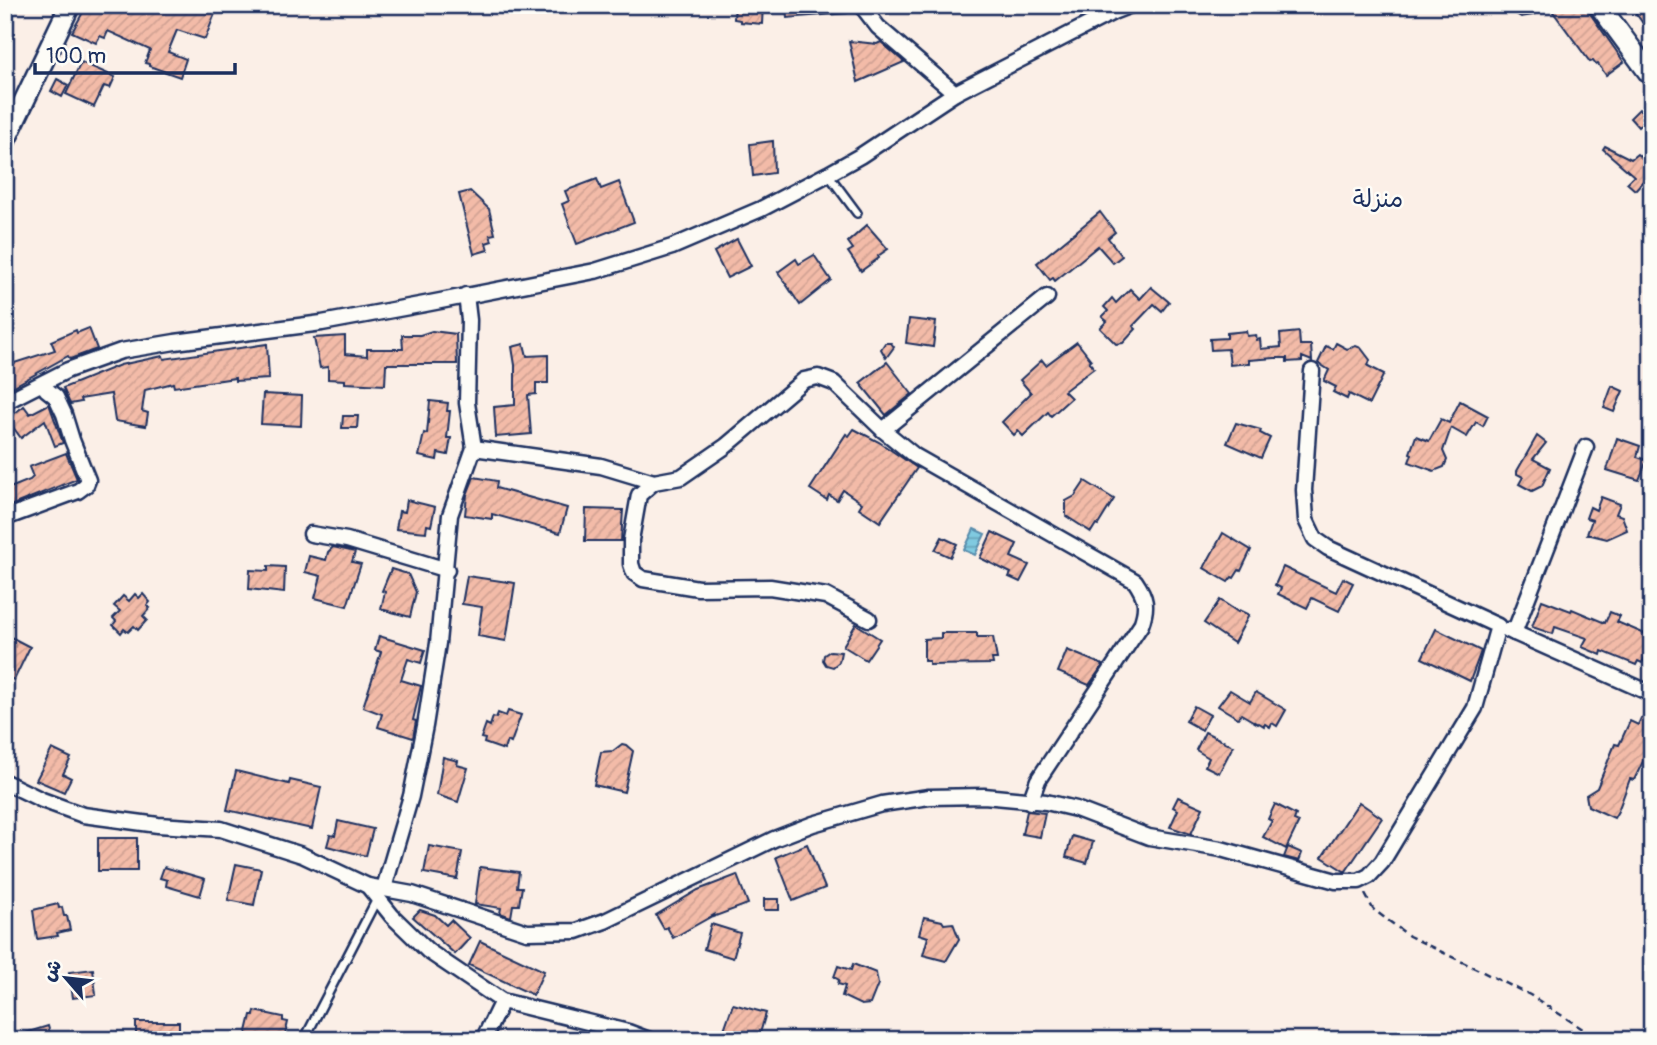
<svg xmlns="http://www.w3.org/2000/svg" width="1657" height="1045" font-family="Pangolin,'Playpen Sans Arabic',sans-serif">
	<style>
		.water { fill: url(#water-rules); stroke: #588cac; stroke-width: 2 }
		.building { fill: url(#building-hatch); stroke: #1b2f5e; stroke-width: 2 }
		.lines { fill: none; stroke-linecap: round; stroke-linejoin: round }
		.lane-casing { stroke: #1b2f5e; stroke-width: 12 }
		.street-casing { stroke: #1b2f5e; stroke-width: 19 }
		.secondary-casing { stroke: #1b2f5e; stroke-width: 24 }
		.path { stroke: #1b2f5e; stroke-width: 2.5; stroke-dasharray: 7 5; stroke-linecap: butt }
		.lane { stroke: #fdfcf7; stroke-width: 7 }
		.street { stroke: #fdfcf7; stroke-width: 14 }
		.secondary { stroke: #fdfcf7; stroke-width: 19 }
		.labels { text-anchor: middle; stroke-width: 5; stroke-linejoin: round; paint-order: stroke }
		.quarter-label { font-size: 24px; fill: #1b2f5e; stroke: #fdfcf7 }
	</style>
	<defs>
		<pattern id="water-rules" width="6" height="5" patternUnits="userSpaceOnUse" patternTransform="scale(1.75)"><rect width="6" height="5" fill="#80cae0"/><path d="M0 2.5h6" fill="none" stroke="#68a4b9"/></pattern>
		<pattern id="building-hatch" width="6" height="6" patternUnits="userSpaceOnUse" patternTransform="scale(1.75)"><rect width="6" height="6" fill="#f3bba8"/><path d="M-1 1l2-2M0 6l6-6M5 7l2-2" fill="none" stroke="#d0a193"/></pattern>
	</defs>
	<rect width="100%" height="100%" fill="#fbefe7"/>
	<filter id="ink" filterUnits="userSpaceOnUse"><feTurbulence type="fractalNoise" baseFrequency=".0143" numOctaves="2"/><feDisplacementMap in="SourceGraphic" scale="14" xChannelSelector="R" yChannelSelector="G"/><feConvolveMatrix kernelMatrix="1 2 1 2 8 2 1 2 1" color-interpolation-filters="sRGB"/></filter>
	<g filter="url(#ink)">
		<polygon class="water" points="974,529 985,534 975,555 964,550"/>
		<g class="building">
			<polygon points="87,5 189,5 216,11 205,39 177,30 168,52 186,59 180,77 149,66 149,64 145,63 150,50 108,31 105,38 100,36 96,43 72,32"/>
			<polygon points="735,5 763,5 762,24 740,22 740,20 734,19"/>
			<polygon points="786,5 847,5 847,13 787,18"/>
			<polygon points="1501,5 1544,5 1533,15 1521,17"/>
			<polygon points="1548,5 1584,5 1624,62 1606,75 1598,64 1596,65 1593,61 1590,62"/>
			<polygon points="1630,5 1652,5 1652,36"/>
			<polygon points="849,41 877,44 881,42 904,62 858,82"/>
			<polygon points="81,62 115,77 110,88 104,86 94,107 66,94"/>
			<polygon points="57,79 68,85 62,97 51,91"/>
			<polygon points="1639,109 1648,117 1638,127 1630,118"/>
			<polygon points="773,141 774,173 753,176 750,144"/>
			<polygon points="1605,146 1631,159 1637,154 1652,167 1652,171 1635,190 1627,183 1634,176 1603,149"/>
			<polygon points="597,179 601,189 619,182 634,222 577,244 562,204 569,201 565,191"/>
			<polygon points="470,191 489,209 495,234 490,235 492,241 486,243 488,250 474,254 459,194"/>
			<polygon points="1100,212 1115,232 1108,238 1122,256 1113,263 1098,246 1055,281 1053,278 1050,280 1037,263"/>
			<polygon points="867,225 888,249 878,256 879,258 861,271 848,252 853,249 848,242"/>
			<polygon points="737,239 751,266 727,278 714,252"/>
			<polygon points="814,255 831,280 800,305 778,272 796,259 799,264"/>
			<polygon points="1151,287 1169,302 1162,311 1154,304 1133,326 1136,329 1123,343 1116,344 1100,328 1107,321 1102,317 1108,311 1104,307 1112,298 1116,303 1130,289 1140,299"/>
			<polygon points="909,319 936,322 933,347 906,343"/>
			<polygon points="89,328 97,349 70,359 68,356 5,391 5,366 55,350 51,341 76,330 77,333"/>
			<polygon points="432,331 456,334 457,364 386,364 385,385 345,383 345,380 328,379 328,367 320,368 314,338 345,336 345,354 367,356 367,349 403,349 402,335 420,335"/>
			<polygon points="1246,331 1247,336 1256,335 1257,340 1260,339 1261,349 1281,347 1280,334 1299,332 1300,345 1311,345 1312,361 1302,357 1302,361 1287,362 1287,358 1275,358 1249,360 1249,363 1230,365 1228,349 1211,350 1210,339 1227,338 1227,333"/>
			<polygon points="1077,342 1091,360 1089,362 1094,368 1064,391 1071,398 1051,416 1048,412 1023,436 1018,431 1014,435 1002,422 1031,393 1020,380 1042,360 1046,365"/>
			<polygon points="885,343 891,343 894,347 886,358 881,349"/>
			<polygon points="1336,343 1347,349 1356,346 1361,348 1370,360 1368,366 1384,374 1369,404 1349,394 1347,399 1333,392 1336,387 1324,381 1329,370 1318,363 1326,346 1333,349"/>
			<polygon points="267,344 269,379 235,381 235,378 174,387 173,383 145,390 142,411 148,413 146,426 115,421 111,394 80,399 81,402 70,404 63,388 120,365 163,356 164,359"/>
			<polygon points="524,344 527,356 548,355 548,383 536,383 536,394 528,395 531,434 496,437 494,407 515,405 515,365 512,347"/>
			<polygon points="887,362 912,394 886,415 860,383"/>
			<polygon points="1612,386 1623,391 1614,412 1604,408"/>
			<polygon points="263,394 302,396 301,426 261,424"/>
			<polygon points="430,401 448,403 447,411 450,411 447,438 451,438 448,455 438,453 437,460 419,456 424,433 427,434"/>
			<polygon points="1460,401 1488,416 1483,426 1476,422 1467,437 1451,428 1443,451 1447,460 1444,467 1434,471 1409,462 1412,454 1410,453 1416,436 1429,441 1441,419 1449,423"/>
			<polygon points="49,404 63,443 55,446 45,420 21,438 7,419 24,406 30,414"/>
			<polygon points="343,416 358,416 357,428 342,428"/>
			<polygon points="1236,423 1261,430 1260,433 1270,438 1261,458 1227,443"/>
			<polygon points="854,429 879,442 917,468 880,522 859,508 862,503 843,490 837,500 829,495 827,500 810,489 846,434 849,436"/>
			<polygon points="1537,436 1546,443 1533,459 1550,468 1542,486 1532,491 1519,484 1523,477 1517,474 1517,471"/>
			<polygon points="1617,438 1640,446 1637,457 1647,460 1639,480 1607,470"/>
			<polygon points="66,453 77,479 5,508 5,490 30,480 33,477 29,467"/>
			<polygon points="474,477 497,481 496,488 567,508 560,533 492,514 492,519 465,515 467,495"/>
			<polygon points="1085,481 1114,499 1098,525 1096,524 1091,532 1066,516 1066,501 1075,496"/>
			<polygon points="1601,497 1620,504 1616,514 1622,516 1627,530 1607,539 1587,534 1592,520 1586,518 1590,507 1596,510"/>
			<polygon points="407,500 435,507 431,526 427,525 426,532 396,529 399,511 405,512"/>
			<polygon points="586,509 623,510 621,541 585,541"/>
			<polygon points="992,532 1017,544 1011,557 1029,565 1020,582 1009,577 1011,573 980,558"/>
			<polygon points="1223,533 1251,550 1241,571 1239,570 1234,578 1232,577 1228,582 1204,568"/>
			<polygon points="942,537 957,544 950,557 935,550"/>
			<polygon points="333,547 355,552 352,562 361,564 347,606 315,598 321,576 305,572 309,556 326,560 328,552"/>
			<polygon points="268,566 285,567 284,593 249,589 250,570 268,571"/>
			<polygon points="1283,567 1336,592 1343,578 1353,583 1339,611 1312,598 1307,608 1278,594 1281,588 1275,585"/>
			<polygon points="391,569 408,574 416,592 410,617 381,609 385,592 382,591"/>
			<polygon points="467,576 515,583 506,641 478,636 482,607 462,604"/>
			<polygon points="135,594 139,598 143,594 150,602 147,606 150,608 143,616 147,620 138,630 134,626 128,632 124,629 121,633 113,625 116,621 113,618 120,611 114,606 123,596 129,601"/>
			<polygon points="1220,600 1238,612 1239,610 1249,615 1234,643 1204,623"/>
			<polygon points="1542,600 1571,611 1572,609 1605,623 1610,612 1620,616 1617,622 1652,637 1652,660 1645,657 1642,663 1638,661 1636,665 1602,651 1601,655 1582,647 1587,638 1555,627 1553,634 1532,627"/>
			<polygon points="856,624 880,639 866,660 843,646"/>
			<polygon points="1436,629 1481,651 1470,681 1422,658"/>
			<polygon points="941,633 977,633 977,637 993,637 997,659 992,659 993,664 929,665 929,661 924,661 924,639 941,638"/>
			<polygon points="5,634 30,647 14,680 5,675"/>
			<polygon points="379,636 425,650 421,663 408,659 401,680 421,686 413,720 416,721 413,738 378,727 382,714 363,707 381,652 375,650"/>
			<polygon points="1067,650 1103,665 1089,685 1058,672"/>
			<polygon points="830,651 841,652 839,662 833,667 826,665 823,660 824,655"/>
			<polygon points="1230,690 1250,702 1256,692 1286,710 1277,726 1272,723 1270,727 1265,724 1264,726 1259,723 1258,724 1241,714 1238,718 1218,706"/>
			<polygon points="1194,706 1210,715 1202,730 1186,721"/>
			<polygon points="508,711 521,715 511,743 507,741 504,750 484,743 485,739 481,738 486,724 490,726 493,717 496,718 498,713 506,716"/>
			<polygon points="1648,717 1652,724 1652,743 1634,780 1630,779 1618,811 1614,818 1588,806 1586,795 1597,788 1615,744 1619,745 1630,721 1638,725 1641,718"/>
			<polygon points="1205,732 1233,746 1219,773 1205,766 1209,758 1196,750"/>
			<polygon points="622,744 626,745 633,751 624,792 594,785 601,752 613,751"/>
			<polygon points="52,749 71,758 63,774 71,778 64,792 36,780"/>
			<polygon points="443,757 458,761 457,765 468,768 458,802 437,795"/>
			<polygon points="236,771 289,784 290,780 321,787 312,829 227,810"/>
			<polygon points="1178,797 1203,808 1191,834 1170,827 1178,810 1173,807"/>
			<polygon points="1359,802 1382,818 1346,871 1344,871 1322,857"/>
			<polygon points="1275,804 1296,815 1294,820 1299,822 1286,849 1263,837 1272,821 1268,819"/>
			<polygon points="1027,811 1045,813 1040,837 1022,834"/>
			<polygon points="338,821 373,829 366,856 327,846 330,835 335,836"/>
			<polygon points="1072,836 1093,842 1087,863 1066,857"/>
			<rect x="98" y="838" width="39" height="33"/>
			<polygon points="807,844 825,888 793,901 776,857"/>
			<polygon points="429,846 462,852 457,879 424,873"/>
			<polygon points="1288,847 1302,853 1299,861 1284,857"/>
			<polygon points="236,864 261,869 254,905 228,900"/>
			<polygon points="164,867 205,879 200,896 166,886 167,880 160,878"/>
			<polygon points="480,867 519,872 517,887 522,887 519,905 513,905 511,917 500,913 501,908 475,904"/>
			<polygon points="737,875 748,904 713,917 714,915 673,938 667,927 664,929 656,915 698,890"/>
			<rect x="764" y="899" width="15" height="11"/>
			<polygon points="58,904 59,908 62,907 64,916 67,916 70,930 57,933 58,936 37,939 33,910"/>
			<polygon points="420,910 435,915 446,925 451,920 470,938 455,954 413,917"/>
			<polygon points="924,917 942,921 944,924 953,923 959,939 946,961 923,955 928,937 919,934"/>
			<polygon points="711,924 740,933 733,958 704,949"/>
			<polygon points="480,941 544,971 533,995 469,965"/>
			<polygon points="853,964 876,973 878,984 870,1004 861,1005 842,996 845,986 838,984 839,980 834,977 838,966 851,970"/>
			<polygon points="93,969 96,995 73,998 69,972"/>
			<polygon points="733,1004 766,1013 758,1040 729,1040 721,1038"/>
			<polygon points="255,1011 283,1017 283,1021 288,1022 284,1040 245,1040 251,1015 254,1015"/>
			<rect x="136" y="1022" width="43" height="18"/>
			<polygon points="48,1026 52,1040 12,1040 12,1037"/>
		</g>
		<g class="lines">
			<g class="lane-casing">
				<g id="lane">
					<polyline points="828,174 857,213"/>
					<polyline points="304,1040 378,897"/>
				</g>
			</g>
			<g class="street-casing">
				<g id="street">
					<polyline points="861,5 878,27 955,93"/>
					<polyline points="5,402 68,370 121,351 175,342 322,323 425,304 595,271 672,247 761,209 828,174 860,156 955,93 1113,12 1131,5"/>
					<polyline points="883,430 1047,297"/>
					<path d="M474,448L601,466L654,482L681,477L726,446L804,380L818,377L834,383L883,430L915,456L1135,581C1146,597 1148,606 1141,625L1038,780L1030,802"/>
					<polyline points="654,482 639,495 631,540 631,564 634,573 643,579 698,588 770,587 826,596 869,619"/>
					<polyline points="5,518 78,491 86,485 88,480 72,440 64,414 56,397 46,389 45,382"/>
					<polyline points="311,534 347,540 447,570"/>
					<polyline points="1508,630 1652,694"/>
					<polyline points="1514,633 1586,447"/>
					<polyline points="5,782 42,800 83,815 158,825 221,829 302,855 368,886 392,916 428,951 502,1001 628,1032 649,1040"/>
					<polyline points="368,886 412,894 527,932 577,931 605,921 774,839 813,824 882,804 929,797 984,796 1046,802 1076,809 1149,837 1221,849 1336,881 1359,881 1369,876 1382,862 1475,708 1498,626 1328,548 1315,539 1306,520 1304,490 1312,371"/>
					<polyline points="384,888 411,796 425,726 438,643 450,515 474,448 467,403 469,320 466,295"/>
					<polyline points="483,1040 502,1001"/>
				</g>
			</g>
			<g class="secondary-casing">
				<g id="secondary">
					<polyline points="1599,5 1652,77"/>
					<polyline points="5,141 70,5"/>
				</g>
			</g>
			<polyline class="path" points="1365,894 1373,909 1409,936 1530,995 1600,1040"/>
			<use href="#lane" class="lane"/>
			<use href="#street" class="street"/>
			<use href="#secondary" class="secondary"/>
		</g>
	</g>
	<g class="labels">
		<g class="quarter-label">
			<text x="1378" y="207">منزلة</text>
		</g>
	</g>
	<rect width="1657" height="1045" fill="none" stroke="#fdfcf7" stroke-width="28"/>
	<rect x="14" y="14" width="1629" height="1017" fill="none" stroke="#1b2f5e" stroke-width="2.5" filter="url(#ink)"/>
	<g transform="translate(66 978) rotate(298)" stroke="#fdfcf7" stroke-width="5" paint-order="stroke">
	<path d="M0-5L12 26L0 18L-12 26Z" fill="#1b2f5e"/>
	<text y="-10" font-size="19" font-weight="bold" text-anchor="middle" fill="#1b2f5e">ش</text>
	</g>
	<path d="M35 63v10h200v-10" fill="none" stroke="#1b2f5e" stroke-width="3.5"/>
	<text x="46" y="63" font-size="21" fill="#1b2f5e" stroke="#fdfcf7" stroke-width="5" paint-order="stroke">100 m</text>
</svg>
